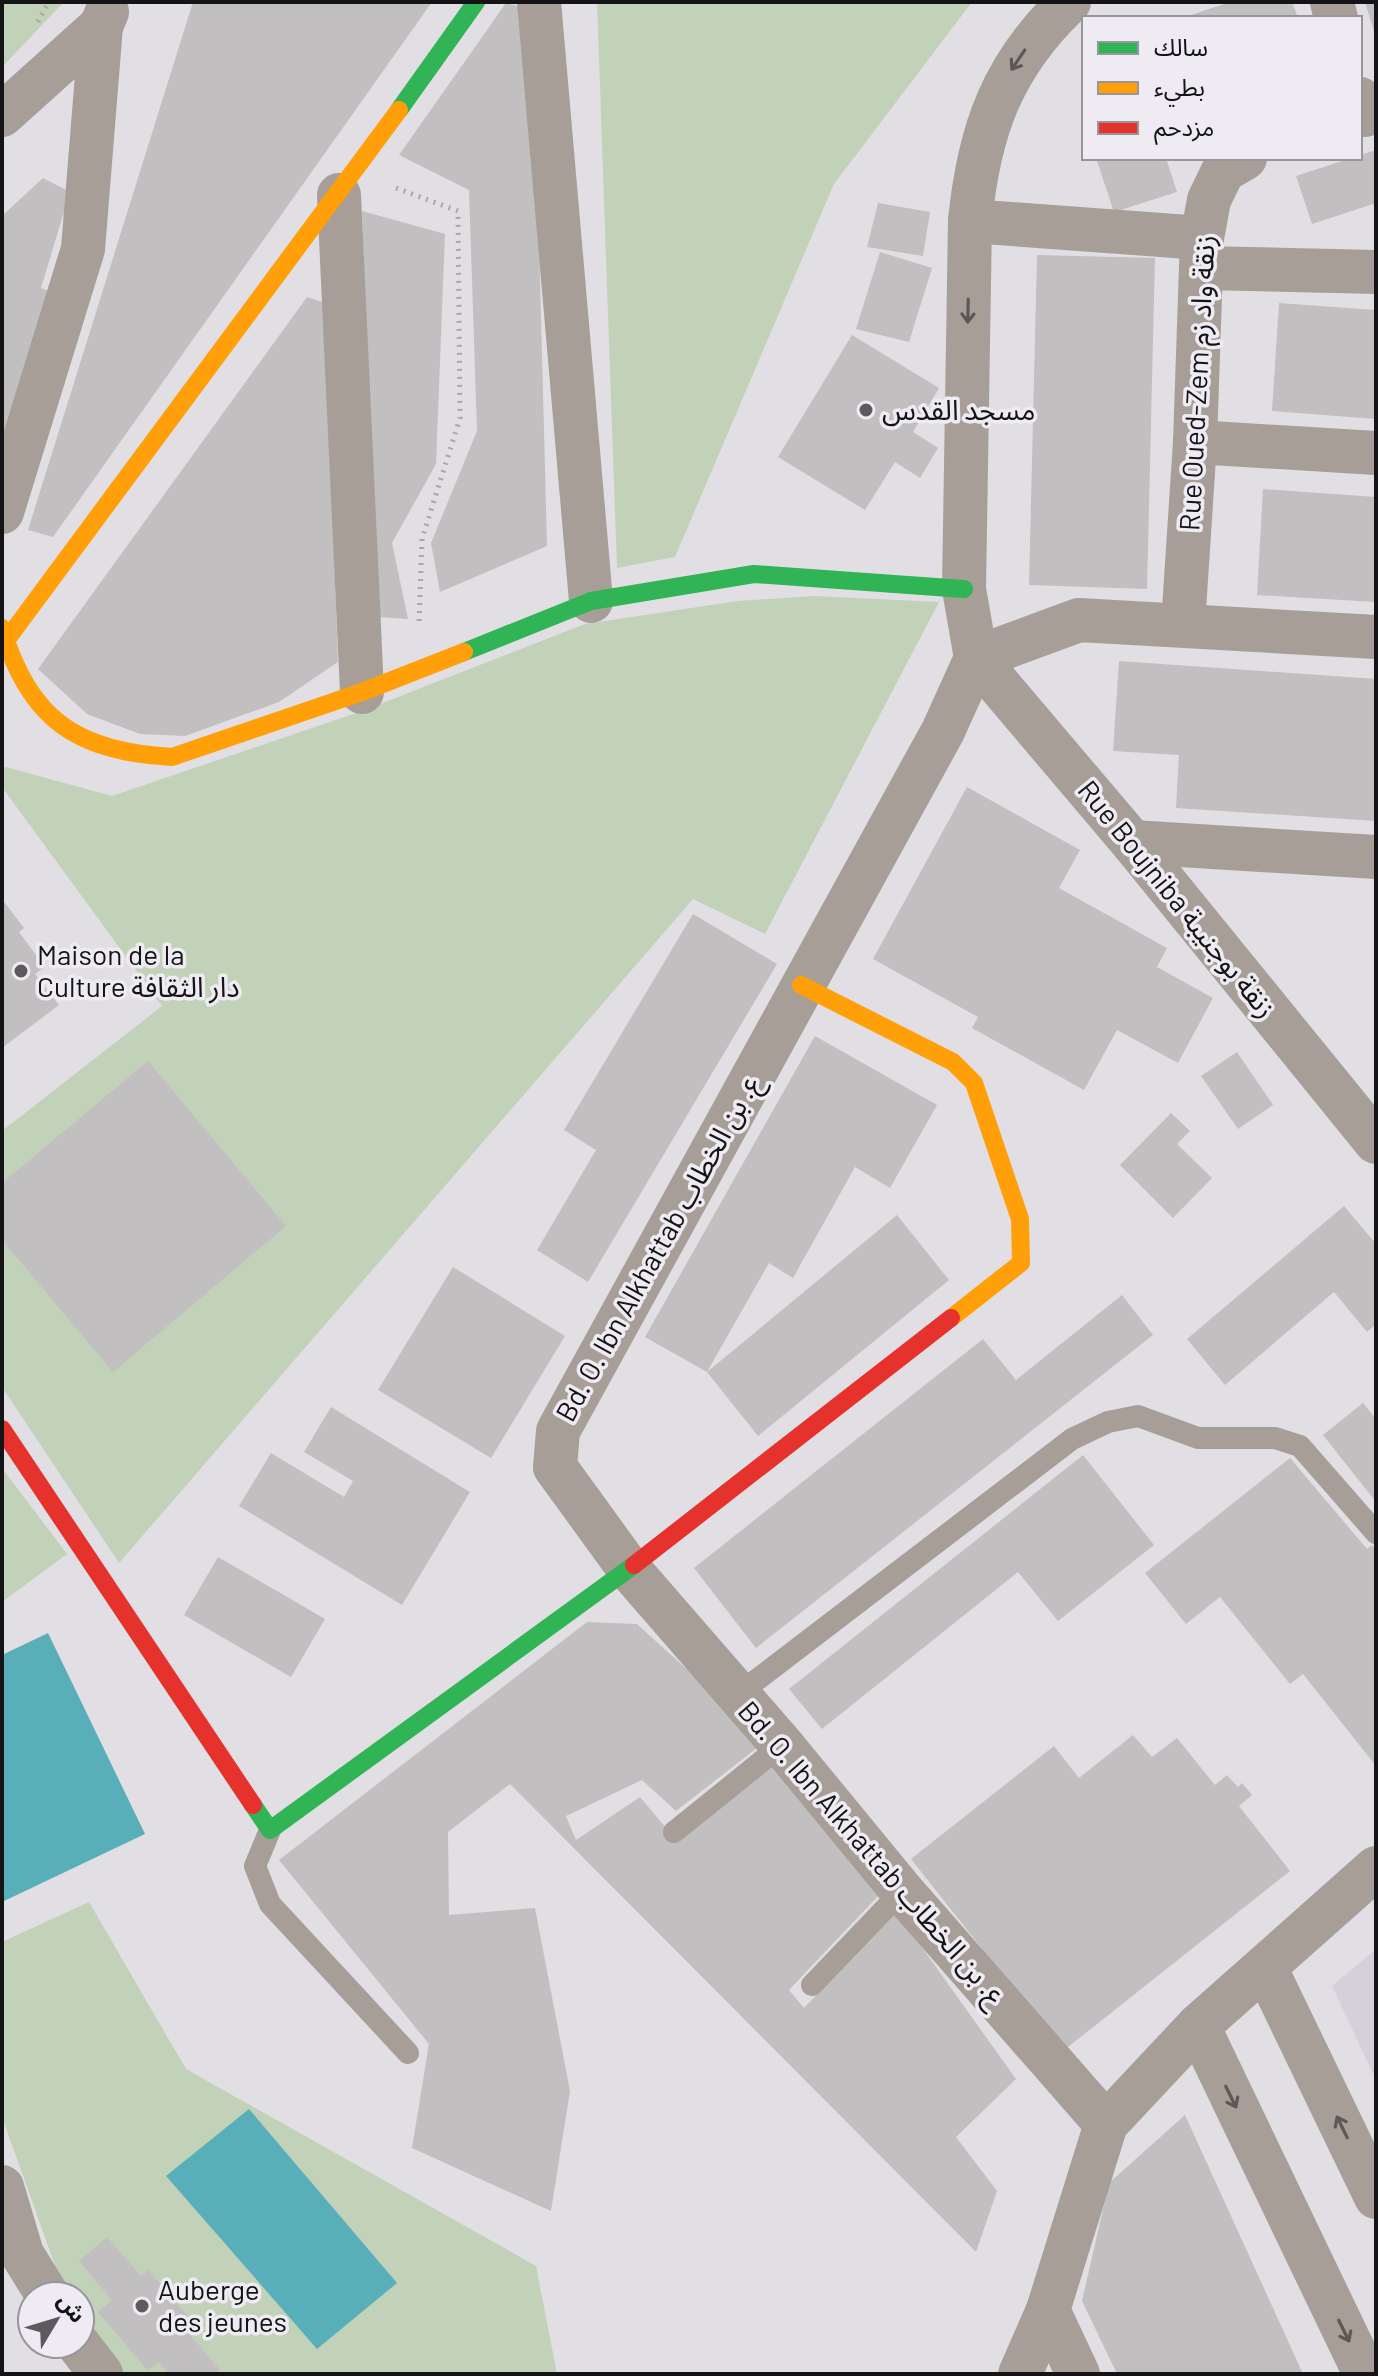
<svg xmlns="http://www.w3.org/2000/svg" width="1378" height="2376" font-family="Barlow,'Noto Sans Arabic',sans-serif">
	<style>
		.built { fill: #d5d1da }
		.green { fill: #c1d2b8 }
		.water { fill: #59afb9 }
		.building { fill: #c1bfc0 }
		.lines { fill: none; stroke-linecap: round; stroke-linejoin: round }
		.path { stroke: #aba7a4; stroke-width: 5; stroke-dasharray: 2 6; stroke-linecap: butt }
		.lane { stroke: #a69e97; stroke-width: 22 }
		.street { stroke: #a69e97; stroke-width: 44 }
		.fast { stroke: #30b455; stroke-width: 18 }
		.slow { stroke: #ff9f0a; stroke-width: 18 }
		.jam { stroke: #e5322d; stroke-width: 18 }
		.oneway { stroke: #5d5856 }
		.poi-dot { fill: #5c5a5e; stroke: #eeebf2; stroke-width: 3 }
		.labels { text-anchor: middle; stroke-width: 7; stroke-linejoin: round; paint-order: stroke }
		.street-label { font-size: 28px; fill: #141316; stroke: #eeebf2 }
		.poi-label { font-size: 28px; fill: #141316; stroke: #eeebf2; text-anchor: start }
	</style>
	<rect width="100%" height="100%" fill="#e1dfe3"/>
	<polygon class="built" points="1376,1949 1376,2080 1332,1986"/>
	<g class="green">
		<polygon points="2,2 64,2 2,67"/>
		<polygon points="597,2 972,2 834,184 675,557 617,568"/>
		<polygon points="813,596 939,602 765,934 693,899 119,1563 2,1387 2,1131 162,1006 2,787 2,766 112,796 362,711 585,624 738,601"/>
		<polygon points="2,1468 67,1554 2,1602"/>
		<polygon points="89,1902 186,2069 536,2266 557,2374 120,2374 80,2320 80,2296 66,2296 2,2117 2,1942"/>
	</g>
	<g class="water">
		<polygon points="48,1633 145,1834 2,1902 2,1655"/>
		<polygon points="249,2109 397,2283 317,2349 166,2176"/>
	</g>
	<g class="building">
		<polygon points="193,2 432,2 53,537 28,530"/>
		<polygon points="1230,2 1292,2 1298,18 1182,18"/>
		<polygon points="1365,2 1376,2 1376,35 1375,35"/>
		<polygon points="506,3 533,10 547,546 440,592 431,543 477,431 469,190 399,155"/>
		<polygon points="1376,150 1376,212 1373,204 1312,224 1296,176"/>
		<polygon points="1096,158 1166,158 1177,192 1114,212"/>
		<polygon points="43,178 70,192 41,288 51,292 2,442 2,216"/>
		<polygon points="878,203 930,212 923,256 867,247"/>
		<polygon points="362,211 445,234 436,464 392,543 408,619 377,617"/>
		<polygon points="880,252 932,268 909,342 856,329"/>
		<polygon points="1037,255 1155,258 1147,589 1029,585"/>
		<polygon points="307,297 325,303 338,662 279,702 185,736 140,734 87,714 38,669"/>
		<polygon points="1279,303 1376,310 1376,419 1272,411"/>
		<polygon points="852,335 939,388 913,432 938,448 920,478 895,462 865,510 778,457"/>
		<polygon points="1263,489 1376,497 1376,602 1257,595"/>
		<polygon points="1119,661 1376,679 1376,821 1176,808 1179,755 1113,751"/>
		<polygon points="967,787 1080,850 1059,888 1167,948 1157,967 1213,998 1178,1063 1117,1030 1084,1090 972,1028 978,1017 873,959"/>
		<polygon points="2,899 24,928 19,932 45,967 35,974 59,1005 2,1048"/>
		<polygon points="693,914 777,964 588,1282 537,1250 596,1150 564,1130"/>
		<polygon points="815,1036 937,1105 890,1188 855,1167 793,1278 769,1263 707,1372 645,1337"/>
		<polygon points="1237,1052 1273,1105 1238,1129 1201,1076"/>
		<polygon points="148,1061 286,1226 113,1372 2,1240 2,1183"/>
		<polygon points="1171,1113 1190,1131 1177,1144 1212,1178 1173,1218 1120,1165"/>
		<polygon points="1344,1206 1376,1244 1376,1324 1367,1332 1334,1292 1225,1385 1187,1339"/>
		<polygon points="897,1215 949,1280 758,1436 707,1372"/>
		<polygon points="453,1267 565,1336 491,1458 378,1390"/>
		<polygon points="1122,1295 1153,1335 756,1648 694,1568 983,1339 1016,1380"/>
		<polygon points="1363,1403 1376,1419 1376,1502 1323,1435"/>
		<polygon points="331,1407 470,1492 402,1605 239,1506 271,1453 344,1497 353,1481 304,1452"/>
		<polygon points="1083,1455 1154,1545 1058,1621 1018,1572 822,1729 789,1689"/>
		<polygon points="1290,1458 1367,1549 1372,1545 1376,1550 1376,1766 1303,1674 1290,1684 1220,1597 1186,1624 1145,1573"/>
		<polygon points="218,1557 325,1619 291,1677 184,1615"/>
		<polygon points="587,1622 637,1624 766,1741 676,1811 642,1780 566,1816 576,1840 640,1797 678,1842 772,1765 881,1893 789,1990 804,2008 896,1911 1016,2079 956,2137 997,2191 976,2252 510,1784 448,1832 449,1915 535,1908 570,2091 551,2211 412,2148 429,2044 279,1860"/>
		<polygon points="1133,1735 1152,1757 1177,1738 1215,1785 1227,1775 1238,1787 1242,1783 1252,1795 1239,1806 1290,1871 1063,2051 911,1859 1054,1746 1079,1778"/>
		<polygon points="1185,2115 1303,2374 1117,2374 1082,2301 1109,2183"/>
		<polygon points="107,2237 141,2276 148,2270 198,2328 190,2335 220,2370 216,2374 169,2374 159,2362 148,2371 98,2312 112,2300 79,2261"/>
	</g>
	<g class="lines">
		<g class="path">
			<polyline points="38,22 49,2"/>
			<polyline points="396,188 458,211 460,418 422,539 419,625"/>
		</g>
		<g class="lane">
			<polyline points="737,1695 1072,1439 1108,1422 1138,1416 1198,1438 1275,1438 1300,1446 1376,1533"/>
			<polyline points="270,1830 255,1866 270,1904 408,2053"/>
			<polyline points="674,1832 782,1745"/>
			<polyline points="812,1985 902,1891"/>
		</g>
		<g class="street">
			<polyline points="539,2 591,601"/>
			<polyline points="1332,2 1336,18"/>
			<polyline points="1360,99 1365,115"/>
			<polyline points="2,115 101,26 107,12"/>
			<polyline points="339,195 362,692"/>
			<polyline points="970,221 1202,238"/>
			<polyline points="1202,268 1376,272"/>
			<polyline points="1195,442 1376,453"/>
			<polyline points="2,512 83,249 101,26"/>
			<polyline points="1183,625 1195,442 1202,238 1209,200 1223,171 1245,158"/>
			<polyline points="976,658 943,731 558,1431 555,1467 629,1569 782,1745 902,1891 1106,2124"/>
			<path d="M976,658L964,589L970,221C979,130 1002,66 1069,2"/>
			<polyline points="976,658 1132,842 1376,1142"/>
			<polyline points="976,658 1079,620 1376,637"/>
			<polyline points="1132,842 1376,857"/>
			<polyline points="1265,1967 1376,2197"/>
			<polyline points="1198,2026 1365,2374"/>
			<polyline points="2,2187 22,2254 48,2296"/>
			<polyline points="1048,2310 1078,2374"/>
			<polyline points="78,2344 101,2374"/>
			<polyline points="1020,2374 1048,2310 1106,2124 1198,2026 1376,1868"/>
		</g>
		<g class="fast">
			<polyline points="399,110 476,2"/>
			<polyline points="464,652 591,601 754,574 964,589"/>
			<polyline points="253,1805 270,1830 634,1565"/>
		</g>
		<g class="slow">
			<path d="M2,628C29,720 78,752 172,757L362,692L464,652"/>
			<polyline points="5,642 399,110"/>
			<polyline points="801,985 953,1062 974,1083 1020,1219 1021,1263 951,1318"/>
		</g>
		<g class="jam">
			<polyline points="2,1429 253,1805"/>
			<polyline points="634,1565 951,1318"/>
		</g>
	</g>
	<defs><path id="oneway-shaft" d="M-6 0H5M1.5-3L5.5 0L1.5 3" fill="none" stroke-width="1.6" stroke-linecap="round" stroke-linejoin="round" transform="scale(2)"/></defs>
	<g class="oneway">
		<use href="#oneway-shaft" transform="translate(1018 60) rotate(124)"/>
		<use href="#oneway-shaft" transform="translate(968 311) rotate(91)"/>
		<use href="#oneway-shaft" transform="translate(1231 2097) rotate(64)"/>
		<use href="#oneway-shaft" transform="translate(1342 2127) rotate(-116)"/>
		<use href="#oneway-shaft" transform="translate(1344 2331) rotate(64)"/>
	</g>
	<g class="poi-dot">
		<circle cx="866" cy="410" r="8"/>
		<circle cx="21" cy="971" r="8"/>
		<circle cx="142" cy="2306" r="8"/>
	</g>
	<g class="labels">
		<g class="street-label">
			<text transform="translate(1197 383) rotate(-87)" y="10">Rue Oued-Zem زنقة واد زم</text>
			<text transform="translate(1177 899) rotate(51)" y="10">Rue Boujniba زنقة بوجنيبة</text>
			<text transform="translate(658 1248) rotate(-61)" y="10">Bd. O. Ibn Alkhattab ع. بن الخطاب</text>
			<text transform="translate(872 1853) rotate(49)" y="10">Bd. O. Ibn Alkhattab ع. بن الخطاب</text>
		</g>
		<g class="poi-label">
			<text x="882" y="420">مسجد القدس</text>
			<text x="37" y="965">Maison de la<tspan x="37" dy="32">Culture دار الثقافة</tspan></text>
			<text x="158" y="2300">Auberge<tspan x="158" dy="32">des jeunes</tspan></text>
		</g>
	</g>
	<rect width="1378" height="2376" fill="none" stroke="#141316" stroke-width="8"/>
	<rect x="1082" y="16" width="280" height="144" fill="#eeebf2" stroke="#97959a" stroke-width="2"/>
	<rect x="1098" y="42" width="40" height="12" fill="#30b455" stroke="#97959a" stroke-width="2"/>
	<text x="1154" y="56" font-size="24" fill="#141316">سالك</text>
	<rect x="1098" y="82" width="40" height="12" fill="#ff9f0a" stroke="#97959a" stroke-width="2"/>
	<text x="1154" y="96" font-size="24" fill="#141316">بطيء</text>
	<rect x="1098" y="122" width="40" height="12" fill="#e5322d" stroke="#97959a" stroke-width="2"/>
	<text x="1154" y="136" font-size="24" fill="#141316">مزدحم</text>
	<g transform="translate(56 2320) rotate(52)"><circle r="38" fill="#eeebf2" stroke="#97959a" stroke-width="2"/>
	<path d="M0-6L14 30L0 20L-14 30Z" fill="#5c5a5e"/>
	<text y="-12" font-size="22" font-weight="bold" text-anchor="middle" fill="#141316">ش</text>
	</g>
</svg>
